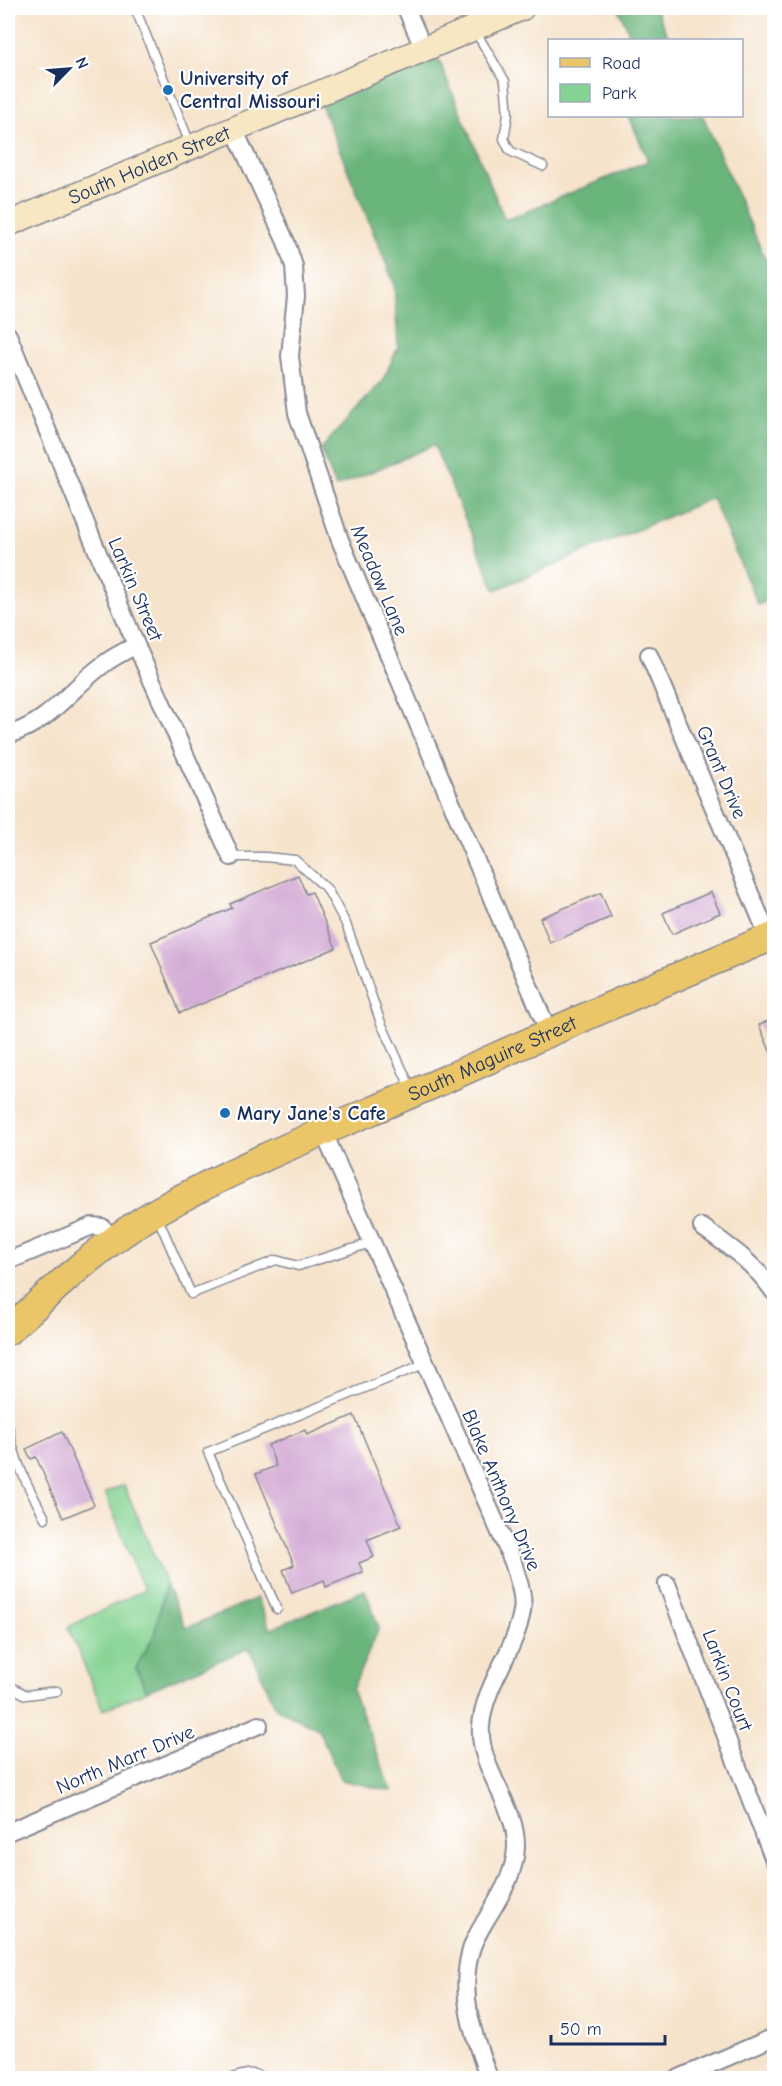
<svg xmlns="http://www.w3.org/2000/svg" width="782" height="2086" font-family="'Comic Neue',sans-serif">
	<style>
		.green { fill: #84d392; stroke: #508178; stroke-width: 1.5 }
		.forest { fill: #6bb57c; stroke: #43726d; stroke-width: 1.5 }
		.building { fill: #d4add6 }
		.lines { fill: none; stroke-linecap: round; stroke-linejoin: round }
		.service-casing { stroke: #888994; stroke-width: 11 }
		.minor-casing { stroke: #888994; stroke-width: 20 }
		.secondary-casing { stroke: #888994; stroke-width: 27 }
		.primary-casing { stroke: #888994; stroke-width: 30 }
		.service { stroke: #fff; stroke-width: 8 }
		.minor { stroke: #fff; stroke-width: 16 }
		.secondary { stroke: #f7e8c3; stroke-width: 24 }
		.primary { stroke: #ebc669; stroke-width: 27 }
		.poi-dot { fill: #1f6fb2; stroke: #fff; stroke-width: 2 }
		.labels { text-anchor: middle; stroke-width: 4.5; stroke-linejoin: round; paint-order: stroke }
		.poi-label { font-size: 20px; font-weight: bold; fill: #1b2f5e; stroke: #fff; text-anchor: start }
		.street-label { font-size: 20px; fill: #1b2f5e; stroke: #fff }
	</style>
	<rect width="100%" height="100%" fill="#fff"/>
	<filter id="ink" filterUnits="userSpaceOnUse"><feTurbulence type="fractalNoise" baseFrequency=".0167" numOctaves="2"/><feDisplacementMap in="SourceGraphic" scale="12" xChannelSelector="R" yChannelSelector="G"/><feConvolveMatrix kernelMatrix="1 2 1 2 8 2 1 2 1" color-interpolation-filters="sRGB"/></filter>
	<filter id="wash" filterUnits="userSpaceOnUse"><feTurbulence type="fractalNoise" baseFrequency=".008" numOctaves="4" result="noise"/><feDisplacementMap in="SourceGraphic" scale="24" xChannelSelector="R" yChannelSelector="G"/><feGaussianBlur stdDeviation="1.35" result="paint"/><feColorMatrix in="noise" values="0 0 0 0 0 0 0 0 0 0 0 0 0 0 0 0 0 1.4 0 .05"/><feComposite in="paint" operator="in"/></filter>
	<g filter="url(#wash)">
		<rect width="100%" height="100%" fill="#f6e3cb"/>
		<polygon class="green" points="124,1485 166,1584 154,1635 136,1668 147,1691 103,1710 68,1627 144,1590 105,1493"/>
		<g class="forest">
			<polygon points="618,8 655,8 670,40 632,40"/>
			<polygon points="438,58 505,220 648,161 629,116 703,116 774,279 774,598 758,605 712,498 495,590 434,445 336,487 321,449 383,380 398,347 394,283 321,105"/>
			<polygon points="166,1584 186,1628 257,1598 270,1629 365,1590 379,1628 352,1690 392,1791 341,1780 318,1729 276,1708 249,1648 147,1691 136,1668 154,1635"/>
		</g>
		<g id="blocks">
			<g class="building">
				<polygon points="298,875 306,894 312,892 336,948 180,1013 151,942 232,908 230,904"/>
				<polygon points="711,892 720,913 672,934 663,913"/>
				<polygon points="601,893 611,917 550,943 540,918"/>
				<polygon points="774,1018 774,1060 759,1025"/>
				<polygon points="354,1415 401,1526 367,1540 374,1557 359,1563 363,1572 326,1587 324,1580 292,1593 283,1570 294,1565 256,1474 276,1466 268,1445 305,1430 307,1435"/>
				<polygon points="62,1432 94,1505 63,1518 36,1457 31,1459 26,1449"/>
			</g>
		</g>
	</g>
	<g filter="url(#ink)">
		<use href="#blocks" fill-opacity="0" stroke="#888994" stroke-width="1.5"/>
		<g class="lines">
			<g class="service-casing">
				<g id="service">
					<polyline points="135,8 191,146"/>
					<polyline points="474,29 505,81 508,114 504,139 510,151 543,166"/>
					<polyline points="231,857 265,857 295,860 327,889 346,924 381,1023 412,1091"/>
					<polyline points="157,1216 191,1294 276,1260 298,1266 371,1243"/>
					<path d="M8,1425C14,1461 28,1487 45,1518"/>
					<polyline points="277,1609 208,1452 424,1364"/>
					<polyline points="8,1685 26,1695 57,1691"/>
					<path d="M233,2078C242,2075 254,2070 262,2078"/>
				</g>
			</g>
			<g class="minor-casing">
				<g id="minor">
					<polyline points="406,8 424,50"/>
					<polyline points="234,129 286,242 294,266 296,296 290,356 297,413 340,540 549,1033"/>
					<polyline points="8,335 136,645 231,857"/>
					<polyline points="649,655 769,938"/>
					<path d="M8,735C53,721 68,690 104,664C114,656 126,651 136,645"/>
					<path d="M323,1131L513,1562C517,1577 525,1596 522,1611C515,1653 484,1684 481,1726C478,1770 517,1804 516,1847C515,1874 500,1896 487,1918C481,1928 474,1939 471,1950C458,1994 474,2038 489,2078"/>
					<path d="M702,1227C730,1247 754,1263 774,1292"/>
					<polyline points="8,1261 92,1226 102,1227 114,1240"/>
					<polyline points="667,1584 774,1860"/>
					<polyline points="8,1832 259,1725"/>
					<polyline points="679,2078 774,2037"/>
				</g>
			</g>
			<g class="secondary-casing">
				<g id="secondary">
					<path id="s1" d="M8,224L522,8"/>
				</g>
			</g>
			<g class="primary-casing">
				<g id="primary">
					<path id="s2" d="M8,1331C54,1289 101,1244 156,1212C246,1161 343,1124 437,1083C549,1033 661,982 774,936"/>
				</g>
			</g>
			<use href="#service" class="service"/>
			<use href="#minor" class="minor"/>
			<use href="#secondary" class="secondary"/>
			<use href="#primary" class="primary"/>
		</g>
	</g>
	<g class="poi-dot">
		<circle cx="168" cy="90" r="6"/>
		<circle cx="225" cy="1113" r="6"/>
	</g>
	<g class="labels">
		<g class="poi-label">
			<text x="180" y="85">University of<tspan x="180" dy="23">Central Missouri</tspan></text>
			<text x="237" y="1120">Mary Jane's Cafe</text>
		</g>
		<g class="street-label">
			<text dy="7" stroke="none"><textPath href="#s1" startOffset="153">South Holden Street</textPath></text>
			<text transform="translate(380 580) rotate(67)" y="7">Meadow Lane</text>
			<text transform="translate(136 589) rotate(67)" y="7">Larkin Street</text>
			<text transform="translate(722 772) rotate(67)" y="7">Grant Drive</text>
			<text dy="7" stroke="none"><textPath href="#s2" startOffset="560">South Maguire Street</textPath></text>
			<text transform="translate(502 1490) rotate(67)" y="7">Blake Anthony Drive</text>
			<text transform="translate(728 1680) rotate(69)" y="7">Larkin Court</text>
			<text transform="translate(125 1759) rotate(-23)" y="7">North Marr Drive</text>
		</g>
	</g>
	<rect width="782" height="2086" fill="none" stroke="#fff" stroke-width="30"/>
	<rect x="548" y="39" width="195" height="78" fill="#ffffff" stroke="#a4acbf" stroke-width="1.5"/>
	<rect x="560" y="58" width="30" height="9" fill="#ebc669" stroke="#a4acbf" stroke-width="1.5"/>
	<text x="602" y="69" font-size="18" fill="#1b2f5e">Road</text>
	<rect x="560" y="84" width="30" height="18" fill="#84d392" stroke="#a4acbf" stroke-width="1.5"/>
	<text x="602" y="99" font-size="18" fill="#1b2f5e">Park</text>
	<g transform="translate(69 69) rotate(65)" stroke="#ffffff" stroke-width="4.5" paint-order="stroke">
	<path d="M0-4.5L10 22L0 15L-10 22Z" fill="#1b2f5e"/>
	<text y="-9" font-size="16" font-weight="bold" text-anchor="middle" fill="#1b2f5e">N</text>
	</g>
	<path d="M551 2035v9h114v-9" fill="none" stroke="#1b2f5e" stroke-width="3"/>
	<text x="560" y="2035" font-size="18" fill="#1b2f5e" stroke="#ffffff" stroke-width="4.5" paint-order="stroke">50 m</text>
</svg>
